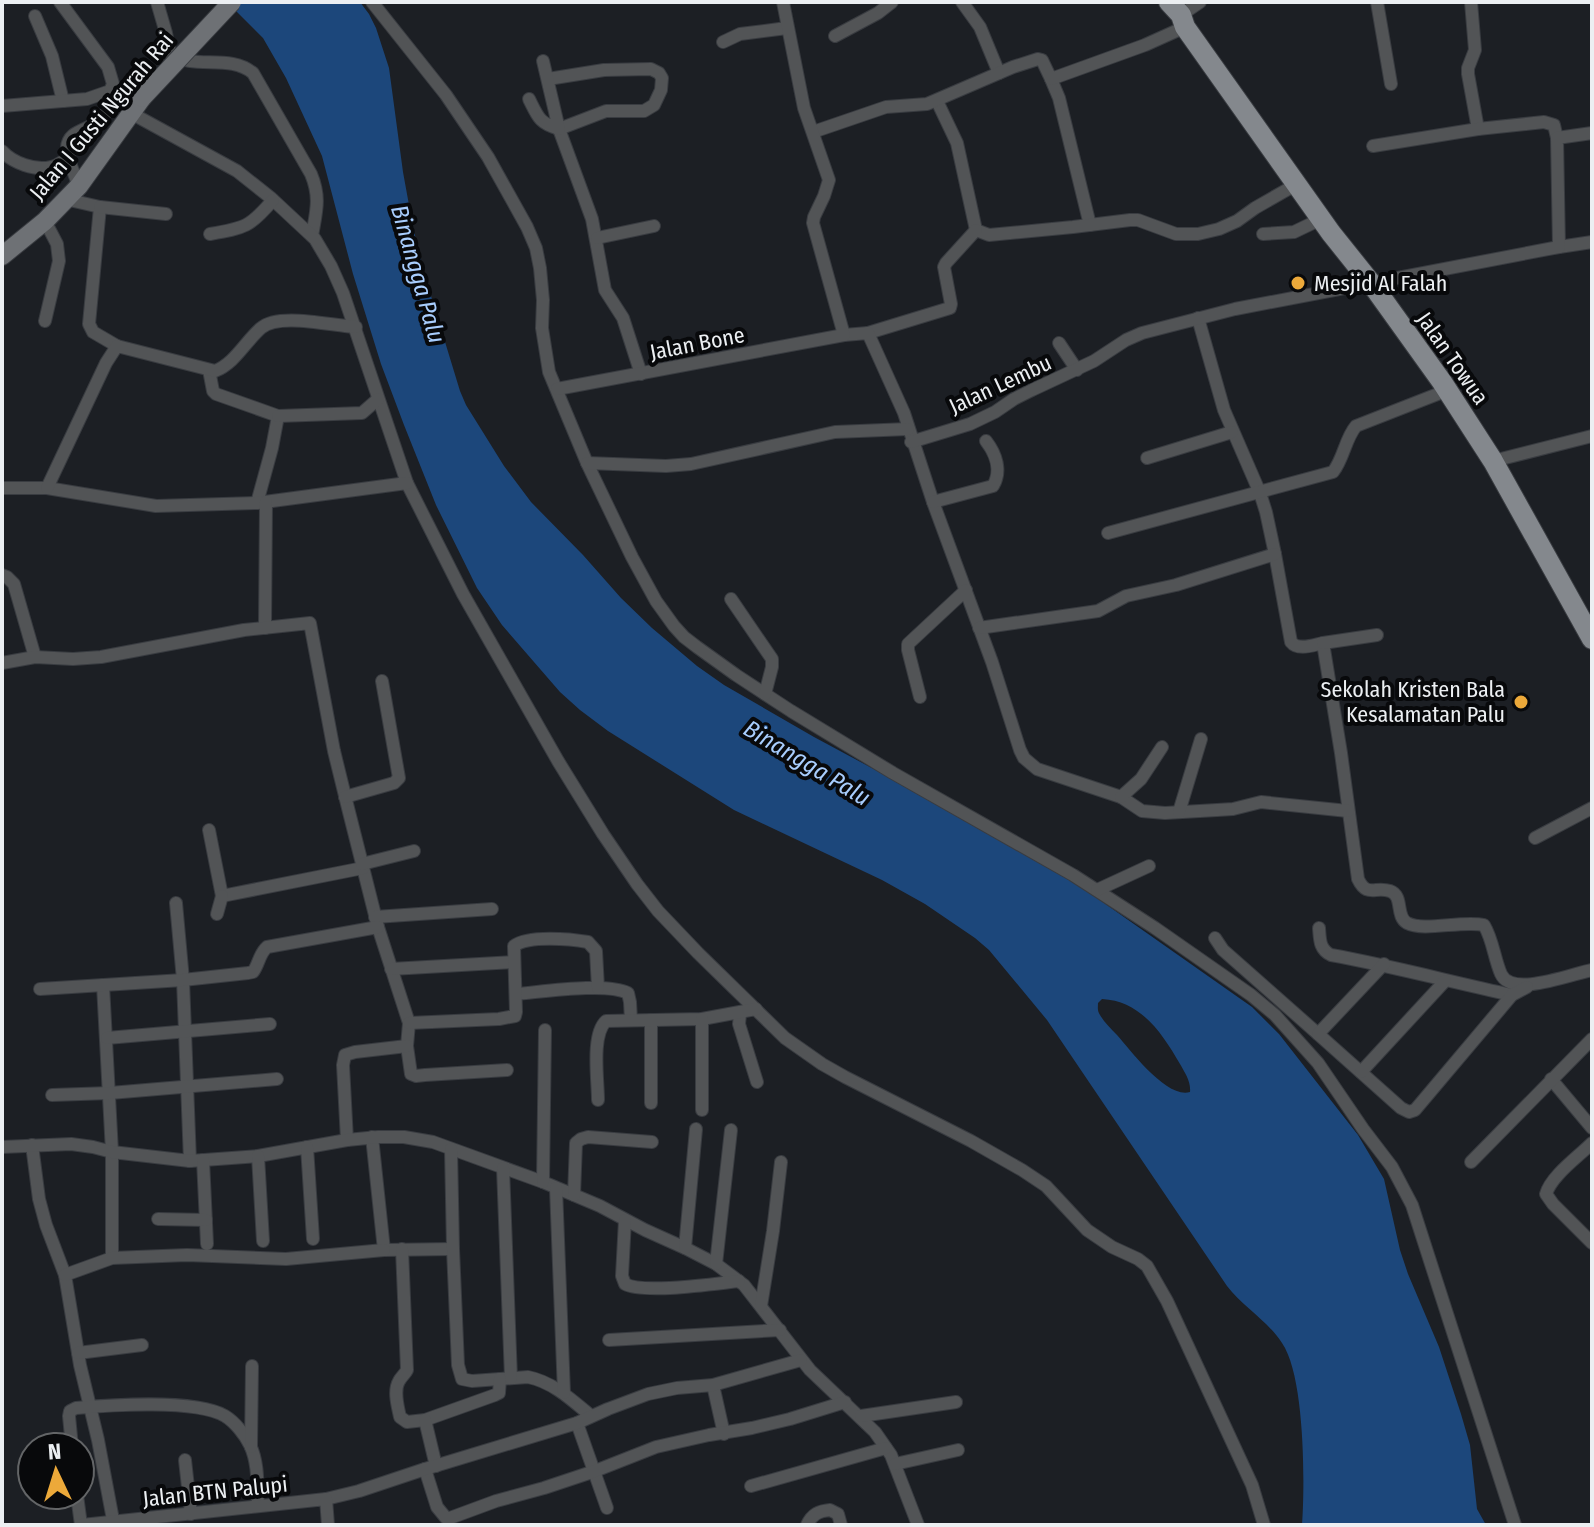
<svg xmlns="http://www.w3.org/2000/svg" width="1594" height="1527" font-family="'Fira Sans Condensed',sans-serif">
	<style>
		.water { fill: #1c477b; fill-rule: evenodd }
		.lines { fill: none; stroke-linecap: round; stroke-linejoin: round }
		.street-casing { stroke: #393c41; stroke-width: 14 }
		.secondary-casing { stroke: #393c41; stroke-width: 20 }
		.primary-casing { stroke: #393c41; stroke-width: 22 }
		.street { stroke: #525456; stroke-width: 12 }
		.secondary { stroke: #6e7175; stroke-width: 18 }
		.primary { stroke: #84888d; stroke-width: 20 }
		.secondary-bridge-casing { stroke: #393c41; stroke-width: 20; stroke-linecap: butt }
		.secondary-bridge { stroke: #6e7175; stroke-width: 18 }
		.poi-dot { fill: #eca93a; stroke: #08090b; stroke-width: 3 }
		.labels { text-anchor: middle; stroke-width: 8; stroke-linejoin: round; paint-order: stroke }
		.street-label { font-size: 22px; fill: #eceff2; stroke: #08090b }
		.poi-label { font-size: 22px; fill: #eceff2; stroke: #08090b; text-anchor: start }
		.water-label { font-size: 24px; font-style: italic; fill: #a8cdfd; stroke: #08090b }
	</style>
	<rect width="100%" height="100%" fill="#1c1f24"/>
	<path class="water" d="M227,2H360L369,14L376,28L389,68L403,172L413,227L424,273L460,391L466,405L504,466L531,502L583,555L621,598L652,628L697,666L724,685L814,737L909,788L1077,884L1252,1007L1279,1034L1358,1135L1384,1179L1400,1250L1408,1274L1439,1347L1461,1414L1470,1445L1477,1509L1486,1525H1302C1305,1484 1305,1376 1282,1343C1268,1321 1243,1307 1227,1286L1047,1020L989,950L975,938L925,904L882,880L734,810L608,731L580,710L560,692L502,625L477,588L436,505L404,425L381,364L353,274L322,156L286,78L263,38ZM1102,999C1141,1001 1162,1033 1180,1064C1185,1073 1191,1081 1190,1092C1167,1099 1131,1051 1117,1035C1111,1029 1104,1022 1100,1015C1097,1010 1098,1008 1098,1003Z"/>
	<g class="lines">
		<g class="street-casing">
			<g id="street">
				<path d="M157,2L166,33L170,53C193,71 229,53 253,73L311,174C321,198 316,212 312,236"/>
				<polyline points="372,2 446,95 488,157 527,227 536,248 540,268 543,300 542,328 549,372 587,463 632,557 656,601 674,626 684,637 697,647 736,675 791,711 893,773 1073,875 1155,928 1251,995 1275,1015 1318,1063 1363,1129 1392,1167 1412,1205 1515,1525"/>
				<polyline points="962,2 980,27 999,73"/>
				<polyline points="1377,2 1391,84"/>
				<polyline points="1471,2 1475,50 1468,68 1468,74 1478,129"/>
				<polyline points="1181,15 1200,2"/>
				<polyline points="35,16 52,56 63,101"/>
				<polyline points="835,36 878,13 892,2"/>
				<polyline points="723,42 740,34 787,28"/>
				<polyline points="548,79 604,70 651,69 659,73 662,78 661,90 654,105 644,111 606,111 559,129 592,219 605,290 623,318 641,374"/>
				<polyline points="1051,79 1059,98 1090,225"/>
				<path d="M529,99C538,117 539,123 559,129L543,61"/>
				<polyline points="937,101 957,143 976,230 989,235 1073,227 1130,220 1138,220 1176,234 1198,234 1219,229 1237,221 1255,208 1297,184"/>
				<polyline points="2,106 87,99 110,91 113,84 108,67 60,2"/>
				<polyline points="131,113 237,171 271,198 315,239 331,266 343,293 407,483 463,594 558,761 603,834 637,884 658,911 698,953 785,1038 822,1064 845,1077 971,1141 1022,1170 1046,1186 1087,1230 1112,1247 1138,1259 1147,1266 1167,1301 1252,1485 1264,1525"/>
				<polyline points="813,132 886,107 927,104 1013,67 1038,59 1042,60 1051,79 1145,45 1185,27"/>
				<polyline points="1373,146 1478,129 1544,122 1554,125 1557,138"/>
				<path d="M2,151C13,163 35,171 51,167C57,166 64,160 69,158"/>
				<path d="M79,186C75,175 67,160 67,148C68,121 112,137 110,91"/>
				<polyline points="65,199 100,207 89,324 93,332 117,346"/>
				<polyline points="100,207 166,214"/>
				<polyline points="45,221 57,244 59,261 45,321"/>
				<path d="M210,234C245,228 250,227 273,200"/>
				<polyline points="1263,234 1294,232 1321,219"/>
				<polyline points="597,238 654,226"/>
				<polyline points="1559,247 1592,242"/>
				<path d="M1198,318L1224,410L1260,493L1266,512L1275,554L1291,642C1298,651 1313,645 1323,643L1341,753L1358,879C1367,898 1375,886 1390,891C1404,896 1395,916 1407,923C1424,932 1462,920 1484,925C1493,940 1494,958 1501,974C1512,998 1571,974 1592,970"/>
				<polyline points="868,333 950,308 951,304 944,267 946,263 976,230"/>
				<polyline points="844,335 868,333 904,413 933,502 992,662 1020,750 1024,758 1037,769 1121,797 1142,811 1165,813 1217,810 1233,809 1261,802 1348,811"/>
				<polyline points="1059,343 1077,370"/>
				<polyline points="209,370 213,391 216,394 278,416 272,448 257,503"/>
				<polyline points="557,389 844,335 813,223 814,217 824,196 829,180 804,108 783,2"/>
				<polyline points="278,416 362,413 378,399"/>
				<polyline points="911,442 970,424 995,412 1014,399 1032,390 1094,361 1126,340 1142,333 1235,309 1559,247 1557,138 1592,133"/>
				<polyline points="1147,458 1232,432"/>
				<polyline points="1493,461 1592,436"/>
				<polyline points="587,463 666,466 691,464 835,432 908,429"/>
				<polyline points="2,488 47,488 156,506 257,503 407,483"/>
				<path d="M47,488L106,363L117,346L215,371C235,363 245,342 261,328C279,312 332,326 356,327"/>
				<path d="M933,502L993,486C1002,471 996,454 986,441"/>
				<path d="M1108,533L1333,472C1344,458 1345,439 1356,426L1448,390"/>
				<polyline points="2,575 7,577 14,584 35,657"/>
				<polyline points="731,599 772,659 772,667 765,694"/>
				<polyline points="265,628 266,502"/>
				<polyline points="979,628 1098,611 1126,596 1176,585 1275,554"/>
				<polyline points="1323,643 1377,635"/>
				<polyline points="2,663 35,657 73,659 101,657 244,630 310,623 334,751 348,808 378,927 409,1023 407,1046 411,1074 416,1076 425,1075 507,1070"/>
				<polyline points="920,697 908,650 908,644 966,590"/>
				<polyline points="345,797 394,783 399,778 382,681"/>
				<polyline points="1121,797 1141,779 1162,747"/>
				<polyline points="1179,812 1201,739"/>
				<polyline points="209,830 222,896 363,868"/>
				<polyline points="1535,838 1592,808"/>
				<polyline points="362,864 414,851"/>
				<polyline points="1097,890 1149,866"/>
				<polyline points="176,903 183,980 190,1161"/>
				<polyline points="217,914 222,896"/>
				<polyline points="375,917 492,909"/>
				<path d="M1319,928C1320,939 1319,949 1331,955C1392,966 1451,982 1512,995"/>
				<polyline points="1215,938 1223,950 1318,1034"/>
				<polyline points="1384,964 1318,1034 1401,1108 1409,1112 1415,1110 1512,995 1527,987"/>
				<polyline points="391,969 514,962"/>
				<polyline points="103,985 112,1152 112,1258"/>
				<path d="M40,989L183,980L248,973L253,972C259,964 259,954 267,947L378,927"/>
				<path d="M516,994C542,992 606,982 628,993L630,1002L631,1020"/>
				<polyline points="740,1014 739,1024 757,1082"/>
				<polyline points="651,1020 651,1103"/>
				<path d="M409,1023L499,1019L515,1016L516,1012L514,946C528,935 571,939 588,942L596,951L598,988"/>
				<polyline points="107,1038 270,1024"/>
				<polyline points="1361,1072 1445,981"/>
				<polyline points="1551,1079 1592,1128"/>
				<polyline points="52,1095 110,1093 277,1079"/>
				<path d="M598,1100C598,1080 591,1035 606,1021L702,1019L756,1009"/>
				<polyline points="702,1110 702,1019"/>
				<polyline points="372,1137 384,1250 453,1249"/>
				<polyline points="347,1140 343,1065 345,1055 355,1052 407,1046"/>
				<path d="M1592,1143C1578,1157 1551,1176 1546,1194L1553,1204L1592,1243"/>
				<polyline points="32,1145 39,1199 46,1225 65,1275 80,1365 98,1440 114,1525"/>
				<polyline points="2,1147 71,1144 93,1147 112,1152 190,1161 258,1156 347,1140 378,1137 404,1137 433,1142 543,1182 600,1206 645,1230 685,1248 716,1264 744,1285 810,1370 875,1432 891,1455 918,1525"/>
				<polyline points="307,1147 313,1239"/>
				<path d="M451,1149L453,1249L458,1365L462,1379L472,1381L528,1377C553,1382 572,1400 591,1416"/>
				<polyline points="258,1156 263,1241"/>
				<polyline points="203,1160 207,1244"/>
				<polyline points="1471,1162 1592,1039"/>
				<polyline points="503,1168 511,1378"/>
				<polyline points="543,1182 545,1030"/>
				<polyline points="556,1188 564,1393"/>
				<polyline points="574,1195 576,1143 581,1139 588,1137 652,1142"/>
				<polyline points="158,1219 206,1220"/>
				<path d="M625,1220L622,1276L625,1284C643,1294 715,1284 739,1281"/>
				<polyline points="685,1248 696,1129"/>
				<path d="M402,1249L407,1370C405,1374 401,1377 399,1381C393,1391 398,1407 400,1417L407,1422L425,1420L495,1395L499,1393L500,1379"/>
				<polyline points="716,1264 731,1130"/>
				<polyline points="65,1275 112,1258 187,1255 286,1259 384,1250"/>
				<polyline points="761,1306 773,1231 781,1162"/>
				<polyline points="609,1340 780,1330"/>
				<polyline points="78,1353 142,1345"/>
				<polyline points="713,1385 724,1434"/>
				<polyline points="861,1416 956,1402"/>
				<polyline points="425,1420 436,1466"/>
				<polyline points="577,1423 607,1508"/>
				<path d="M72,1447L69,1416L70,1411L76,1408C110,1405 196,1399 225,1416C235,1422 245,1435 250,1445C259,1464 257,1486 258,1506"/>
				<polyline points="251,1447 252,1366"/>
				<polyline points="185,1460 191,1514"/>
				<polyline points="895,1464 958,1450"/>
				<polyline points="425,1469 437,1507 446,1518 450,1518 496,1501 544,1488 595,1471 656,1447 709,1435 752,1428 790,1419 845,1402"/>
				<polyline points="751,1486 886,1448"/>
				<polyline points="77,1495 81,1525"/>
				<polyline points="326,1499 359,1491 425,1469 577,1423 608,1409 648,1394 677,1388 713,1385 801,1360"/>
				<polyline points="82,1525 326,1499 328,1525"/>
				<path d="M807,1525C812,1514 819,1511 830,1510L838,1514L841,1525"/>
			</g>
		</g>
		<g class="secondary-casing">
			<polyline id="secondary" points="2,256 45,221 79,186 142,98"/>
		</g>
		<g class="primary-casing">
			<polyline id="primary" points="1169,2 1181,15 1185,27 1331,233 1371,283 1442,382 1493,461 1592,639"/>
		</g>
		<use href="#street" class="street"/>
		<use href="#secondary" class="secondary"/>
		<use href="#primary" class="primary"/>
		<g class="secondary-bridge-casing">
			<polyline id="secondary-bridge" points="142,98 232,2"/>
		</g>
		<use href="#secondary-bridge" class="secondary-bridge"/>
	</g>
	<g class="poi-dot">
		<circle cx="1298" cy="283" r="8"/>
		<circle cx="1521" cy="702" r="8"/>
	</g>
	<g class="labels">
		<g class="street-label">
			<text transform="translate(101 116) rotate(-50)" y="8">Jalan I Gusti Ngurah Rai</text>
			<text transform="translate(697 343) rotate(-11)" y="8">Jalan Bone</text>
			<text transform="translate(1453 358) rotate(55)" y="8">Jalan Towua</text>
			<text transform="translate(1000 384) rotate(-25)" y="8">Jalan Lembu</text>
			<text transform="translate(215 1491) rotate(-6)" y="8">Jalan BTN Palupi</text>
		</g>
		<g class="poi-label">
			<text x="1314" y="291">Mesjid Al Falah</text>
			<text x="1505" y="697" text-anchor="end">Sekolah Kristen Bala<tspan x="1505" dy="25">Kesalamatan Palu</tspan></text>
		</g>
		<g class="water-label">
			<text transform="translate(418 274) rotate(74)" y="8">Binangga Palu</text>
			<text transform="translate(807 763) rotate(31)" y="8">Binangga Palu</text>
		</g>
	</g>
	<rect width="1594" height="1527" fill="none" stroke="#eceff2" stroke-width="8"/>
	<g transform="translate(56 1471) rotate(356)"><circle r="38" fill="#08090b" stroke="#636567" stroke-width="2"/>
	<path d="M0-6L14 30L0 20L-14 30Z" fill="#eca93a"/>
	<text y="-12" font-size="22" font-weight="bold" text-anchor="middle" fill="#eceff2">N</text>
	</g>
</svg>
